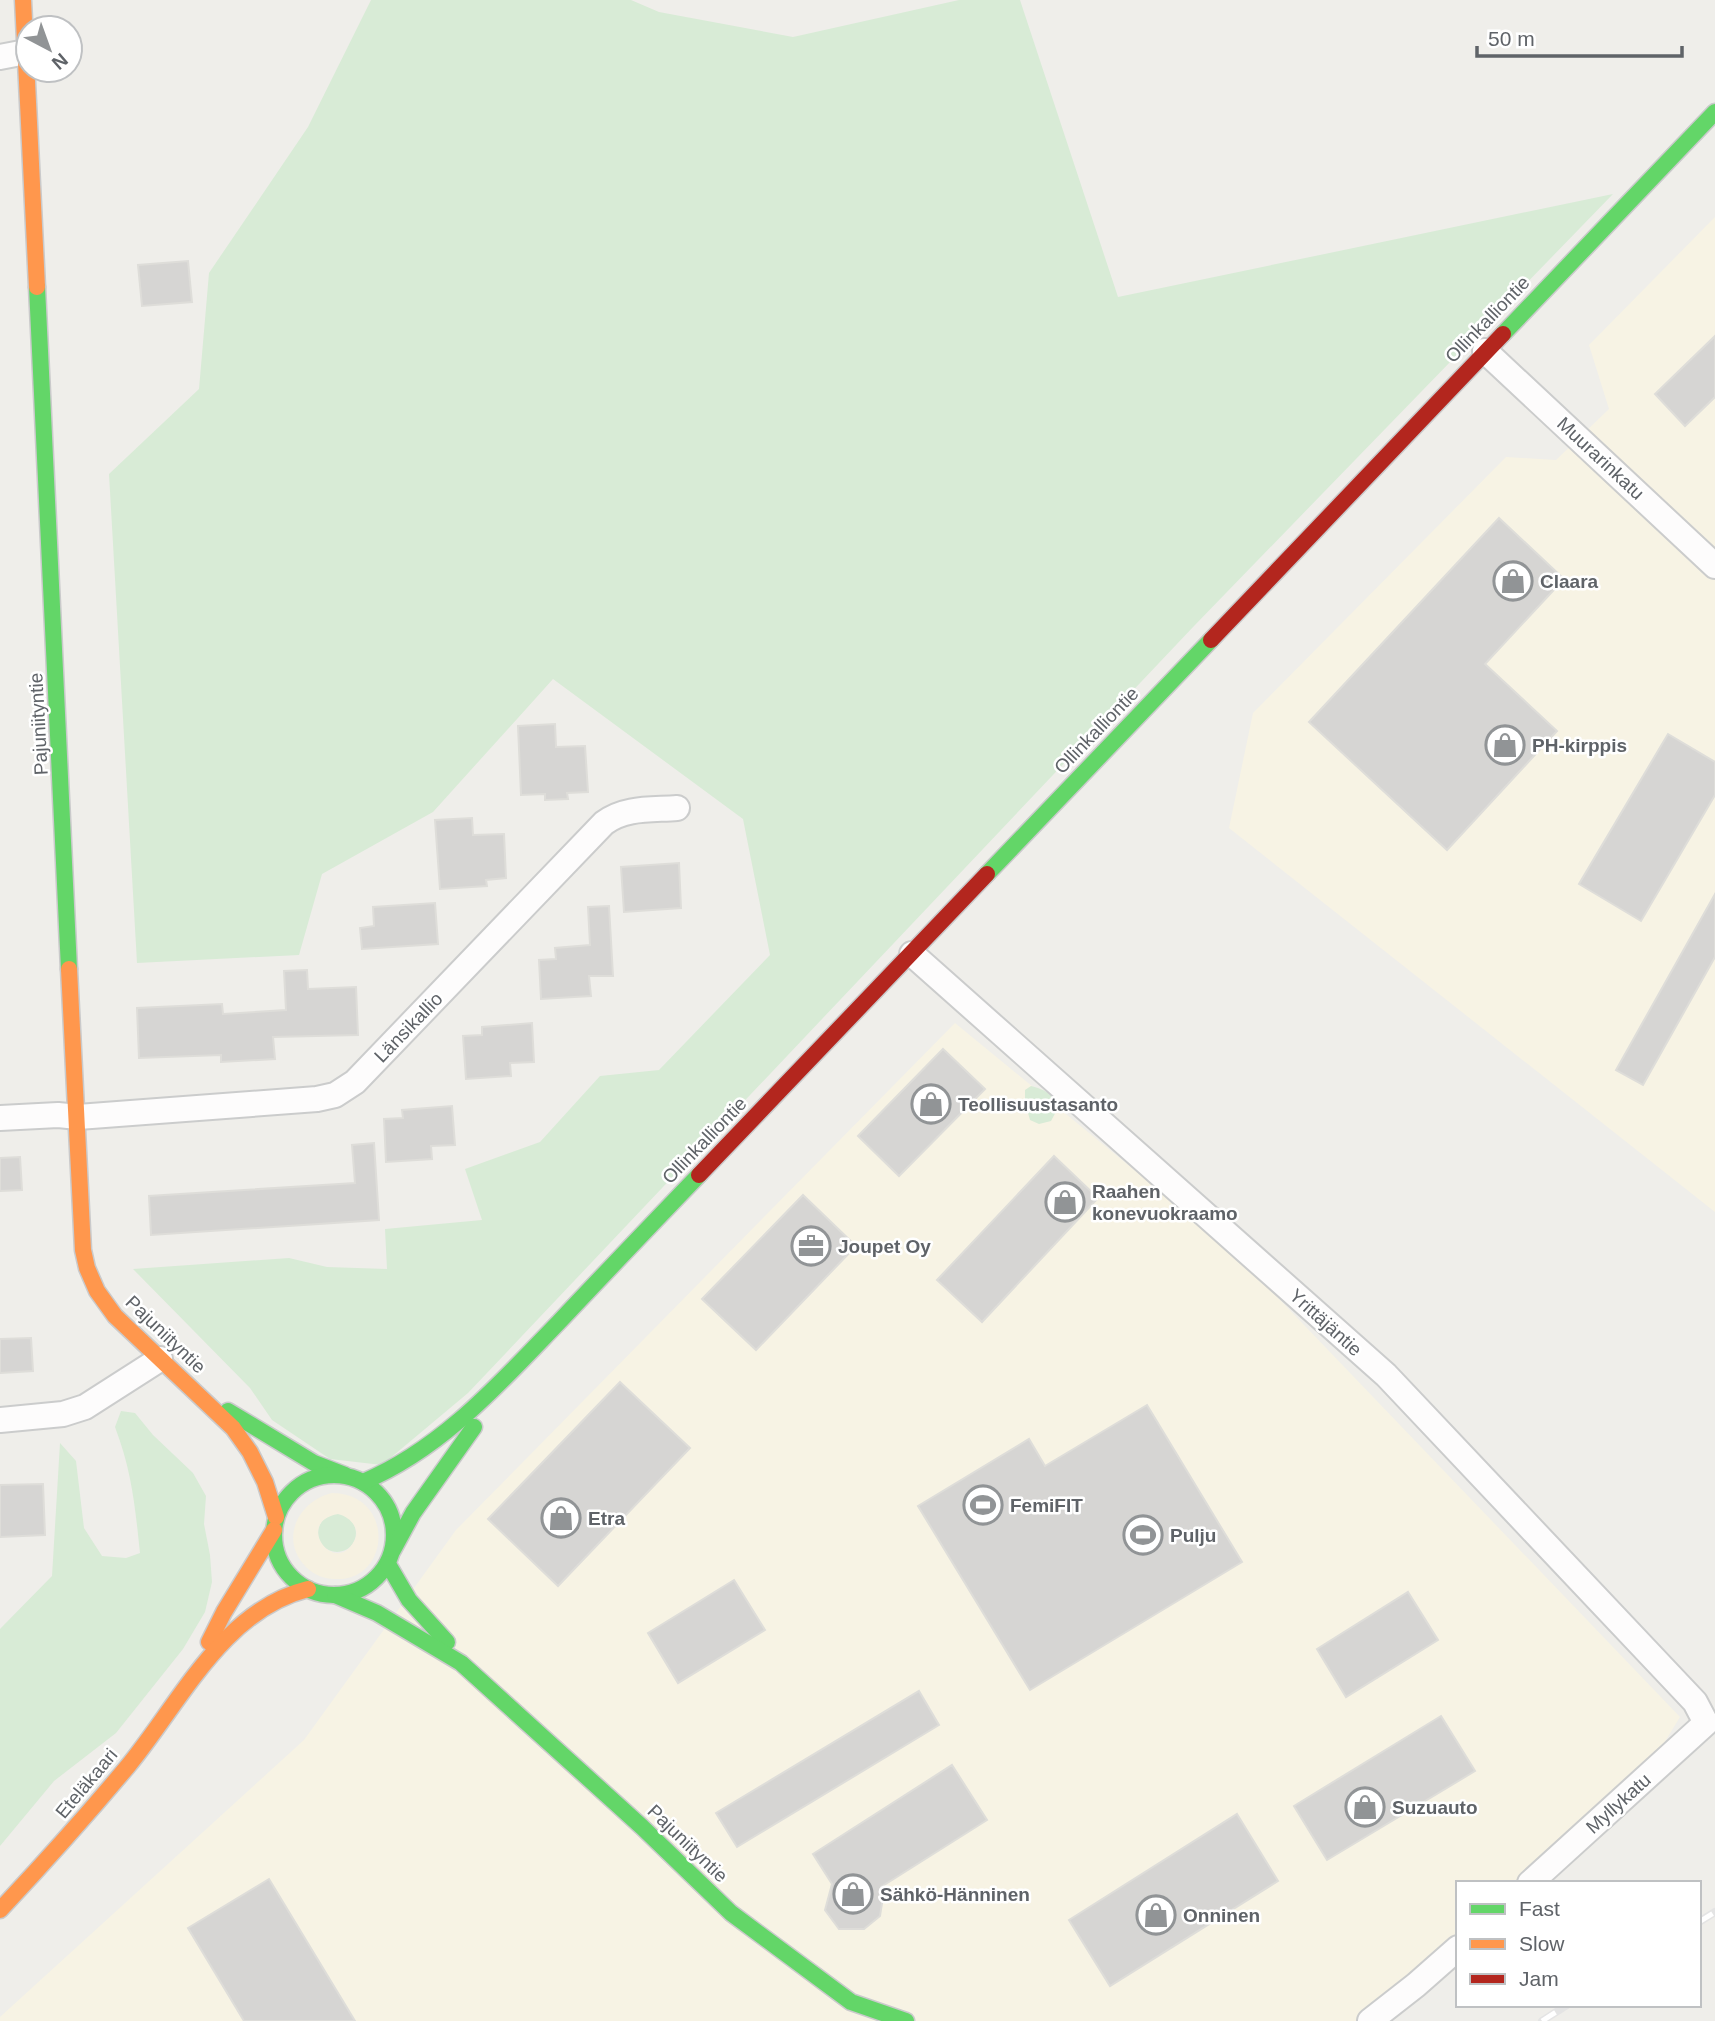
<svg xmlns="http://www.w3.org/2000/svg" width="1715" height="2021" font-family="Helvetica,sans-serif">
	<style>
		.commercial { fill: #f7f3e4 }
		.green { fill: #d8ebd6 }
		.sand { fill: #f6f1e1; fill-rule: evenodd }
		.building { fill: #d6d5d3; stroke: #deddd9; stroke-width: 2 }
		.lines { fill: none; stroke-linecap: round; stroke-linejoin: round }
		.street-casing { stroke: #cbcccc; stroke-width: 28 }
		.fast-casing { stroke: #cacacb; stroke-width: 19 }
		.slow-casing { stroke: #cacacb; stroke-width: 19 }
		.jam-casing { stroke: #cacacb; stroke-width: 19 }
		.street { stroke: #fdfcfc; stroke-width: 24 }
		.fast { stroke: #63d668; stroke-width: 16 }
		.slow { stroke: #ff974d; stroke-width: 16 }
		.jam { stroke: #b3261e; stroke-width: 16 }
		.rail-casing { stroke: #e4e4e4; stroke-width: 8 }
		.rail { stroke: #fff; stroke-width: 5; stroke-dasharray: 16; stroke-linecap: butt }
		.labels { text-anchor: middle; stroke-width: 5; stroke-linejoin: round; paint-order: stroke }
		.street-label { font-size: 19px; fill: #5f6368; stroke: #fff }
		.poi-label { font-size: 19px; font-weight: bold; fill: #5f6368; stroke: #fff; text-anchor: start }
	</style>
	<rect width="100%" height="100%" fill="#efeeea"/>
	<g class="commercial">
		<polygon points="1715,217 1715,1212 1229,828 1253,713 1506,457 1556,460 1609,409 1589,345"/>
		<polygon points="955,1023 1233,1251 1680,1717 1653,1761 1515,1883 1458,1883 1458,1933 1358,2021 0,2021 0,2017 304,1740 456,1530"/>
	</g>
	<g class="green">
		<polygon points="371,0 631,0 659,12 793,37 959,0 1020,0 1118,297 1613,194 1194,626 468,1393 382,1465 330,1459 272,1420 250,1388 133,1269 289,1258 327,1267 387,1269 385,1229 482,1220 465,1169 540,1142 600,1076 659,1070 770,955 743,819 553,679 433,812 322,874 299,955 137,963 109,474 199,389 209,273 308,127"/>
		<path d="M1031,1086C1046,1090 1053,1094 1058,1108L1051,1121L1039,1124L1030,1120L1025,1102V1090Z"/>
		<path d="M121,1411L135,1413L153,1435L193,1473L206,1496L204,1524L210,1555L212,1582L205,1612L183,1649L116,1733L54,1781L0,1846V1629L52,1576L60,1443L76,1461L84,1528L102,1556L126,1558L140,1553C135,1506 132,1472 115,1427Z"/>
		<circle cx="337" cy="1533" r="19"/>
	</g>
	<path class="sand" d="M332,1493C396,1494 391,1582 335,1579C324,1579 314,1575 306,1567C279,1540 298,1501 332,1493ZM338,1514C351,1517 362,1530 353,1543C334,1575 294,1522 338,1514Z"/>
	<g class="building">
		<polygon points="188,261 192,302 142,306 138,265"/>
		<polygon points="1715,336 1715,397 1685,426 1655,394"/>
		<polygon points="1499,518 1564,579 1485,664 1557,731 1447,850 1309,722"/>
		<polygon points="555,724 556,747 585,746 588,792 567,793 568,799 545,800 545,794 521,795 518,726"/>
		<polygon points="1668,734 1715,762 1715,795 1641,921 1579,884"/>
		<polygon points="472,818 473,835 504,834 506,878 486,880 487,886 440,889 435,820"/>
		<polygon points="679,863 681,908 624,912 621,867"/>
		<polygon points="1715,894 1715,957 1643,1085 1616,1070"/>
		<polygon points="435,903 438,944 362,949 360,928 374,926 373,907"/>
		<polygon points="609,906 613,976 589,976 591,996 541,999 539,960 556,959 555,948 590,945 588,907"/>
		<polygon points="307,970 308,989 356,987 358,1035 273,1037 275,1059 221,1062 221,1055 139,1058 137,1008 222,1004 223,1014 286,1010 284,971"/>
		<polygon points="532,1023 534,1062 510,1063 511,1076 466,1079 463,1036 482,1035 482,1027"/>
		<polygon points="943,1049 985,1089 899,1176 858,1136"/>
		<polygon points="452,1106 455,1145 431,1146 432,1159 386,1162 384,1119 403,1118 402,1110"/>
		<polygon points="374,1143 379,1220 151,1235 149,1196 355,1183 352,1145"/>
		<polygon points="1054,1156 1098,1198 982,1322 937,1280"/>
		<polygon points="20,1157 22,1190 0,1191 0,1158"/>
		<polygon points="803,1195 856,1246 756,1350 702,1299"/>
		<polygon points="31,1338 33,1371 0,1373 0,1339"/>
		<polygon points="620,1382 690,1448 558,1586 488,1519"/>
		<polygon points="1147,1405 1242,1562 1030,1690 918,1506 1029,1439 1045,1466"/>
		<polygon points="43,1484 45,1535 0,1537 0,1485"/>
		<polygon points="734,1580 765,1630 678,1683 648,1633"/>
		<polygon points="1408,1592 1438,1640 1346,1697 1317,1649"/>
		<polygon points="919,1691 939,1725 737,1847 716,1813"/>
		<polygon points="1441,1716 1475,1771 1327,1860 1294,1806"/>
		<polygon points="952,1765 987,1820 881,1887 883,1897 880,1916 864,1929 839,1929 825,1910 832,1884 813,1854"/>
		<polygon points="1237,1814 1278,1881 1110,1986 1069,1920"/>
		<polygon points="269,1879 355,2021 244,2021 188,1928"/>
	</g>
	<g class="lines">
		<g class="street-casing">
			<g id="street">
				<polyline points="0,57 26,52"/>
				<polyline points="1485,351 1715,566"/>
				<polyline points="912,954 1386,1375 1695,1702 1706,1723 1530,1883"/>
				<path d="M0,1118L58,1115L78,1117L317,1099L335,1095L355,1082L604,823C625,807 652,810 677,808"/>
				<polyline points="0,1420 63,1414 85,1407 160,1359"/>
				<polyline points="1370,2021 1416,1985 1458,1948"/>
			</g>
		</g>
		<g class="fast-casing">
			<g id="fast">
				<polyline points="37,287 69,969"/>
				<polyline points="1503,334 1715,112"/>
				<polyline points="987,874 1211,640"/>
				<polyline points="228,1411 314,1463 345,1475"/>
				<circle cx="334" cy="1535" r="60"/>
				<path d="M363,1482C443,1448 500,1383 559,1322C605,1273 652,1224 699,1175"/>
				<polyline points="393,1550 413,1513 474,1427"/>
				<polyline points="388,1564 409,1600 447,1642"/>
				<polyline points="335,1595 377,1613 461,1663 642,1827 731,1913 851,2002 906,2021"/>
			</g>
		</g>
		<g class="slow-casing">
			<g id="slow">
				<polyline points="23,0 37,287"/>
				<polyline points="69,969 83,1250 87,1268 97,1291 115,1316 233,1428 250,1452 265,1482 276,1517"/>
				<polyline points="209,1642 224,1612 274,1530"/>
				<path d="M0,1910C44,1863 87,1815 128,1766C180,1703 223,1610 308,1589"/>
			</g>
		</g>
		<g class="jam-casing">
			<g id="jam">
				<polyline points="1211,640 1503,334"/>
				<polyline points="699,1175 987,874"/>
			</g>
		</g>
		<use href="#street" class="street"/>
		<use href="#fast" class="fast"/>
		<use href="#slow" class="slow"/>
		<use href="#jam" class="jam"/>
		<g class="rail-casing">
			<g id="rail">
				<polyline points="1699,1922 1715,1912"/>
				<polyline points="1542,2021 1567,2005"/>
			</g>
		</g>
		<use href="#rail" class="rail"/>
	</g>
	<defs>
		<g id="shop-ring" transform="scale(2.0125)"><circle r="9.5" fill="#fff" stroke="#919496" stroke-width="1.5"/><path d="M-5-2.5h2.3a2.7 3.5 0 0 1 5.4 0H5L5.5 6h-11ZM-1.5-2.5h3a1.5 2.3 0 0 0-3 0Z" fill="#919496"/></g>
		<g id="office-ring" transform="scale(2.0125)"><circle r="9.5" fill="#fff" stroke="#919496" stroke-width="1.5"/><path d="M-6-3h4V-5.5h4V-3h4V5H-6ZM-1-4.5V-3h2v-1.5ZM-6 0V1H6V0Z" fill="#919496"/></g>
		<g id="stadium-ring" transform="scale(2.0125)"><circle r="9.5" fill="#fff" stroke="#919496" stroke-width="1.5"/><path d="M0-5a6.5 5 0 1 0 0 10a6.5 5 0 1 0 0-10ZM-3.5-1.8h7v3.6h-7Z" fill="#919496"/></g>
	</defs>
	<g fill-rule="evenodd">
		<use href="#shop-ring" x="1513" y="581"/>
		<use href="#shop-ring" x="1505" y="745"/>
		<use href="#shop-ring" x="931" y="1104"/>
		<use href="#shop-ring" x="1065" y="1202"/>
		<use href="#office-ring" x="811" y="1246"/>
		<use href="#stadium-ring" x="983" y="1505"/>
		<use href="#shop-ring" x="561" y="1518"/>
		<use href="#stadium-ring" x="1143" y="1535"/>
		<use href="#shop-ring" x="1365" y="1807"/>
		<use href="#shop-ring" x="853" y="1894"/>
		<use href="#shop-ring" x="1156" y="1915"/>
	</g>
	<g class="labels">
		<g class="street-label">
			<text transform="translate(1487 319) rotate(-46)" y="7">Ollinkalliontie</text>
			<text transform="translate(1601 458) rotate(43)" y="7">Muurarinkatu</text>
			<text transform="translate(38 724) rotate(-93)" y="7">Pajuniityntie</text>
			<text transform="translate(1096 730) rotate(-46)" y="7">Ollinkalliontie</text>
			<text transform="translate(408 1027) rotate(-46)" y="7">Länsikallio</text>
			<text transform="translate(704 1140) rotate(-46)" y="7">Ollinkalliontie</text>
			<text transform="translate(1326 1322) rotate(42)" y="7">Yrittäjäntie</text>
			<text transform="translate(166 1334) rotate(44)" y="7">Pajuniityntie</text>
			<text transform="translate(86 1783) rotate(-50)" y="7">Eteläkaari</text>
			<text transform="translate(1618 1803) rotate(-42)" y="7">Myllykatu</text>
			<text transform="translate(688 1843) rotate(44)" y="7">Pajuniityntie</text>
		</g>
		<g class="poi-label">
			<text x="1540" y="588">Claara</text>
			<text x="1532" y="752">PH-kirppis</text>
			<text x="958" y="1111">Teollisuustasanto</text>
			<text x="1092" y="1198">Raahen<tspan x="1092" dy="22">konevuokraamo</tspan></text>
			<text x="838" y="1253">Joupet Oy</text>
			<text x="1010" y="1512">FemiFIT</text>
			<text x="588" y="1525">Etra</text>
			<text x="1170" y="1542">Pulju</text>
			<text x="1392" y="1814">Suzuauto</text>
			<text x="880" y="1901">Sähkö-Hänninen</text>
			<text x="1183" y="1922">Onninen</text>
		</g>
	</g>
	<rect x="1456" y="1881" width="245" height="126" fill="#ffffff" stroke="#bfc1c3" stroke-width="2"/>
	<rect x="1470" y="1904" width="35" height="10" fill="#63d668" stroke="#bfc1c3" stroke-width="2"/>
	<text x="1519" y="1916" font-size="21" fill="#5f6368">Fast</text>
	<rect x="1470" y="1939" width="35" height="10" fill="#ff974d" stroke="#bfc1c3" stroke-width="2"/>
	<text x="1519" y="1951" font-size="21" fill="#5f6368">Slow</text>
	<rect x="1470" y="1974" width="35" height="10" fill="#b3261e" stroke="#bfc1c3" stroke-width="2"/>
	<text x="1519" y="1986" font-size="21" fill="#5f6368">Jam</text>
	<g transform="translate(49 49) rotate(139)"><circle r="33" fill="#ffffff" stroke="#bfc1c3" stroke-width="2"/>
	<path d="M0-5L12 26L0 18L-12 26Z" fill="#919496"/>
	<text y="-10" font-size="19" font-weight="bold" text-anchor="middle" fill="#5f6368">N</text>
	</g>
	<path d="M1477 46v10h205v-10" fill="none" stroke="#5f6368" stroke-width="3.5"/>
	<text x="1488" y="46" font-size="21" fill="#5f6368" stroke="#ffffff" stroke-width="5" paint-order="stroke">50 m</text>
</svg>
